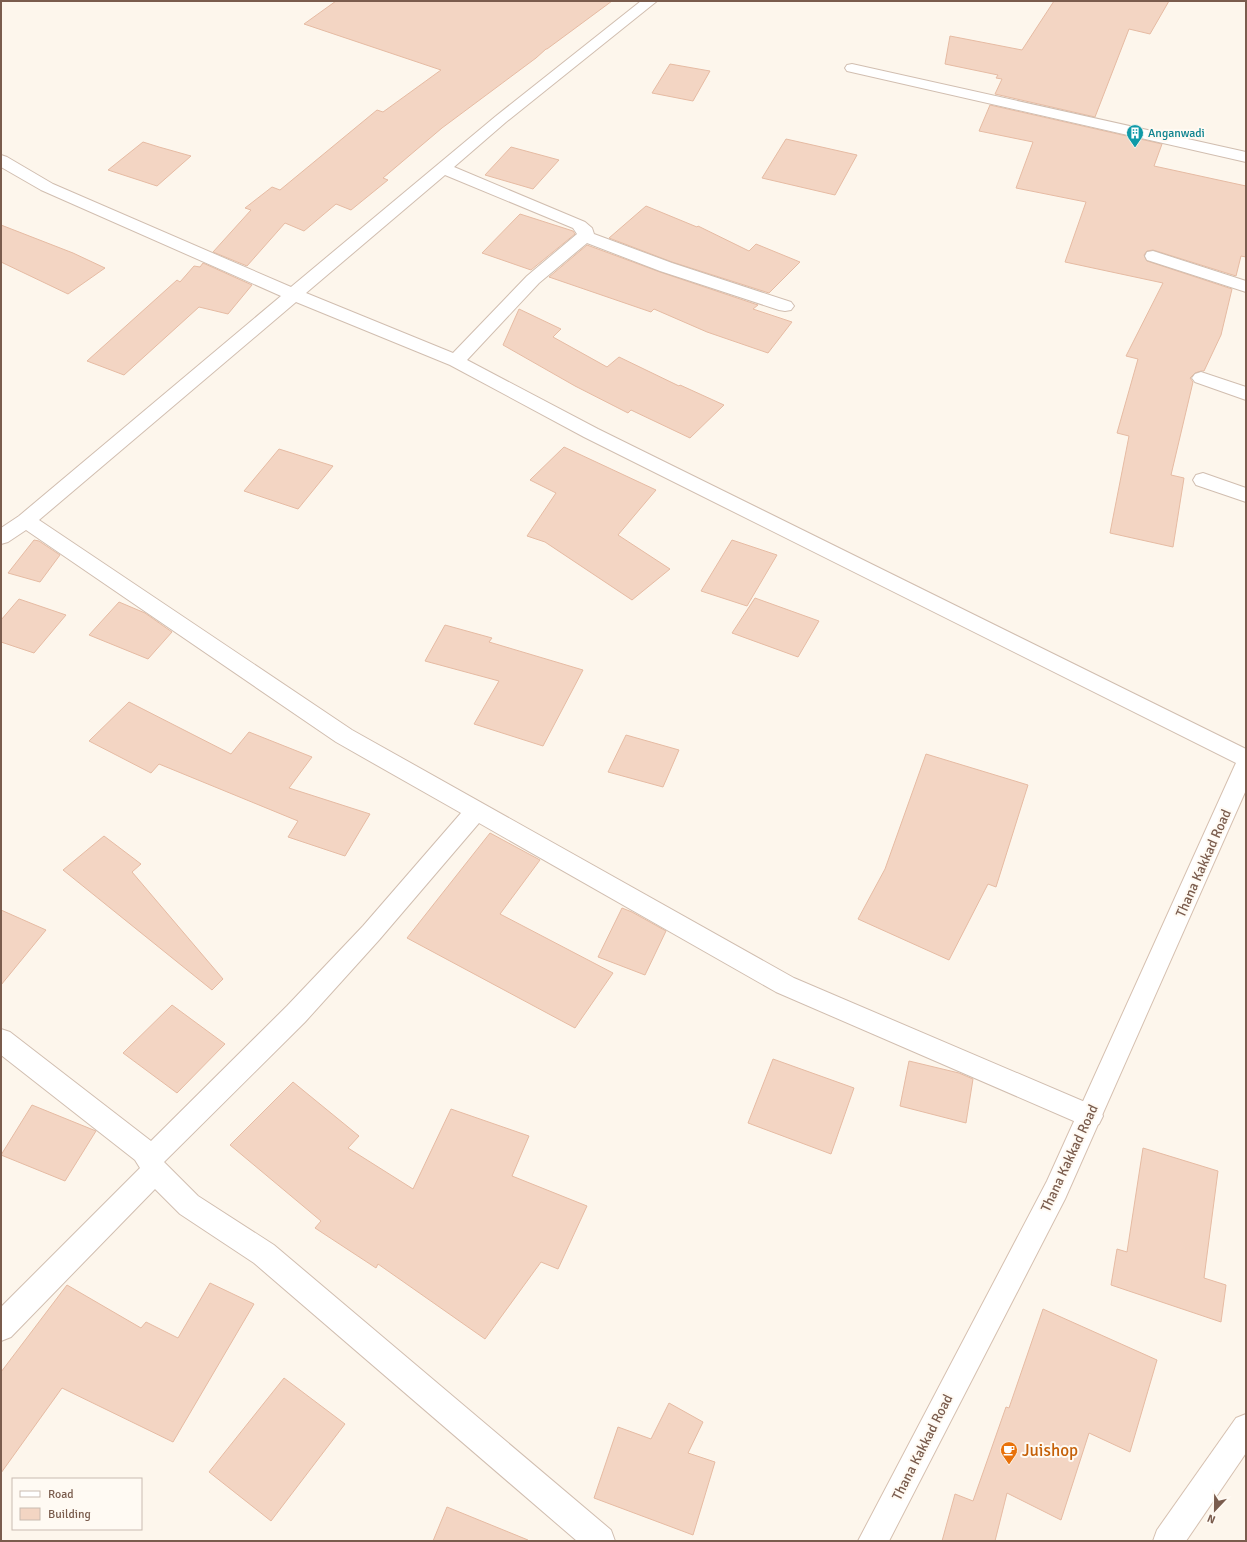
<svg xmlns="http://www.w3.org/2000/svg" width="1247" height="1542" font-family="Signika,sans-serif">
	<style>
		.building { fill: #f3d5c3; stroke: #e6bba3 }
		.lines { fill: none; stroke-linecap: round; stroke-linejoin: round }
		.street-casing { stroke: #d1beb0; stroke-width: 2 }
		.secondary-casing { stroke: #d6c0b0; stroke-width: 2 }
		.street { fill: #fff; fill-rule: evenodd }
		.secondary { fill: #fff; fill-rule: evenodd }
		.labels { text-anchor: middle; stroke-width: 4; stroke-linejoin: round; paint-order: stroke }
		.far-culture-label { font-size: 12px; fill: #0d838f; stroke: #fffaf3; text-anchor: start }
		.street-label { font-size: 14px; fill: #7a5c4d; stroke: #fffaf3 }
		.near-food-label { font-size: 17px; fill: #c56008; stroke: #fffaf3; text-anchor: start }
	</style>
	<rect width="100%" height="100%" fill="#fdf6ec"/>
	<g class="building">
		<polygon points="336,1 612,1 547,49 546,49 536,58 442,128 383,178 388,180 351,210 336,204 304,231 285,223 247,266 213,252 251,210 245,208 272,187 280,190 377,110 383,112 441,70 304,24"/>
		<polygon points="1054,1 1169,1 1150,34 1129,29 1095,117 995,94 1002,79 996,78 998,75 945,64 950,36 1022,50"/>
		<polygon points="670,64 710,71 693,101 652,93"/>
		<polygon points="990,105 1162,144 1154,166 1246,186 1246,257 1241,256 1236,276 1153,250 1147,251 1144,255 1147,261 1232,289 1221,335 1204,371 1201,371 1195,373 1190,378 1193,382 1171,475 1184,478 1173,547 1110,533 1129,436 1117,433 1138,359 1126,356 1163,283 1065,262 1086,202 1016,188 1033,142 979,131"/>
		<polygon points="786,139 857,155 835,195 762,178"/>
		<polygon points="143,142 159,147 191,156 157,186 108,170"/>
		<polygon points="511,147 559,160 533,189 485,175"/>
		<polygon points="646,206 697,227 698,226 749,251 756,244 800,262 769,293 672,262 609,238"/>
		<polygon points="520,214 573,231 575,234 531,270 482,253"/>
		<polygon points="1,225 73,253 105,268 68,294 1,262"/>
		<polygon points="587,245 660,272 758,305 753,309 792,322 768,353 707,332 654,309 651,312 549,277"/>
		<polygon points="203,263 252,285 228,314 199,307 124,375 87,361 177,280 180,282 194,266 200,267"/>
		<polygon points="519,309 561,329 553,337 607,367 619,357 679,386 680,385 724,405 690,438 631,410 628,413 575,386 503,345"/>
		<polygon points="564,447 656,490 618,535 670,569 632,600 545,542 527,536 556,493 530,480"/>
		<polygon points="279,449 333,466 298,509 244,491"/>
		<polygon points="34,540 39,541 60,555 40,582 8,573"/>
		<polygon points="732,540 777,555 747,606 701,591"/>
		<polygon points="755,598 819,621 798,657 732,633"/>
		<polygon points="19,599 66,615 34,653 1,642 1,620"/>
		<polygon points="119,602 145,613 172,632 148,659 89,635"/>
		<polygon points="445,625 492,638 489,642 583,670 543,746 474,724 499,681 425,661"/>
		<polygon points="129,702 231,754 249,732 312,757 289,788 370,814 345,856 288,837 298,821 159,764 151,773 89,741"/>
		<polygon points="626,735 679,750 663,787 608,772"/>
		<polygon points="926,754 1028,785 996,887 988,884 949,960 858,919 885,869"/>
		<polygon points="490,833 540,860 500,914 613,973 575,1028 407,938"/>
		<polygon points="104,836 141,864 132,872 223,979 212,990 63,870"/>
		<polygon points="622,908 632,912 666,931 645,975 598,957"/>
		<polygon points="1,910 46,930 1,985"/>
		<polygon points="172,1005 225,1044 177,1093 123,1053"/>
		<polygon points="773,1059 854,1088 831,1154 748,1123"/>
		<polygon points="909,1061 959,1073 973,1079 966,1123 900,1106"/>
		<polygon points="293,1082 359,1136 348,1148 413,1189 451,1109 529,1136 512,1176 587,1206 558,1269 541,1262 485,1339 378,1264 376,1268 315,1228 321,1221 230,1145"/>
		<polygon points="32,1105 96,1131 65,1181 1,1155"/>
		<polygon points="1143,1148 1218,1171 1204,1278 1226,1285 1221,1322 1111,1285 1117,1249 1127,1252"/>
		<polygon points="210,1283 254,1304 173,1442 62,1388 1,1473 1,1372 67,1285 141,1328 146,1322 178,1338"/>
		<polygon points="1043,1309 1157,1360 1130,1452 1089,1433 1061,1520 1007,1493 995,1541 942,1541 955,1494 973,1501 1006,1407 1009,1408"/>
		<polygon points="284,1378 345,1424 271,1521 209,1472"/>
		<polygon points="669,1403 703,1422 688,1453 715,1462 693,1535 594,1498 618,1427 651,1439"/>
		<polygon points="447,1507 528,1540 528,1541 433,1541"/>
	</g>
	<g class="lines">
		<g class="street-casing">
			<g id="street">
				<path d="M641,1H657L506,122L454,167L585,222L592,228L594,234L672,263L791,302L794,306L791,310L785,311L779,310L660,271L587,243L539,283L467,360L598,429L1246,749V768L584,437L450,365L296,302L39,520L352,730L794,978L1099,1108L1103,1116L1099,1124L1090,1128L776,992L479,823L379,940L305,1022L164,1162L198,1196L274,1245L611,1530L615,1541H577L254,1263L180,1214L155,1189L11,1337L1,1341V1307L140,1168L135,1160L1,1055V1029L10,1032L151,1141L287,1006L363,926L461,813L336,742L26,530L8,542L1,544V528L19,516L281,296L41,190L1,167V155L7,157L53,184L291,287L496,116ZM445,175L573,228L577,234L527,276L453,353L306,293Z"/>
				<polygon points="852,64 1246,152 1246,162 847,71 845,68 847,65"/>
				<polygon points="1153,251 1246,281 1246,292 1147,260 1145,256 1147,252"/>
				<polygon points="1201,372 1246,387 1246,400 1195,382 1192,378 1195,374"/>
				<polygon points="1203,473 1246,488 1246,502 1196,485 1193,480 1196,475"/>
			</g>
		</g>
		<g class="secondary-casing">
			<g id="secondary">
				<polygon points="1246,756 1246,790 1065,1199 889,1541 858,1541 1047,1181 1235,765 1238,759"/>
				<polygon points="1246,1414 1246,1453 1186,1541 1153,1541 1157,1530 1236,1418"/>
			</g>
		</g>
		<use href="#street" class="street"/>
		<use href="#secondary" class="secondary"/>
	</g>
	<defs>
		<g id="building-pin" transform="scale(0.9)"><path d="M0 17L-7.5 6A9.5 9.5 0 1 1 7.5 6Z" fill="#0f9aa8" stroke="#fffaf3"/><path d="M-4-6H4V6H1V3H-1V6H-4ZM-2.5-4.3h1.7v1.8h-1.7ZM.8-4.3h1.7v1.8H.8ZM-2.5-1h1.7V.8h-1.7ZM.8-1h1.7V.8H.8Z" fill="#fff"/></g>
		<g id="cafe-pin" transform="scale(0.9)"><path d="M0 17L-7.5 6A9.5 9.5 0 1 1 7.5 6Z" fill="#e8710a" stroke="#fffaf3"/><path d="M-5.5-4.5H6V0H3Q3 3.5 0 3.5H-2.5Q-5.5 3.5-5.5 0ZM3-3.2v2h1.7v-2ZM-6 4.5H4V6H-6Z" fill="#fff"/></g>
	</defs>
	<g fill-rule="evenodd">
		<use href="#building-pin" x="1135" y="133"/>
		<use href="#cafe-pin" x="1009" y="1450"/>
	</g>
	<g class="labels">
		<g class="far-culture-label">
			<text x="1148" y="137">Anganwadi</text>
		</g>
		<g class="street-label">
			<text transform="translate(1203 863) rotate(-66)" y="5">Thana Kakkad Road</text>
			<text transform="translate(1069 1158) rotate(-65)" y="5">Thana Kakkad Road</text>
			<text transform="translate(922 1447) rotate(-63)" y="5">Thana Kakkad Road</text>
		</g>
		<g class="near-food-label">
			<text x="1022" y="1456">Juishop</text>
		</g>
	</g>
	<rect width="1247" height="1542" fill="none" stroke="#7a5c4d" stroke-width="4"/>
	<rect x="12" y="1478" width="130" height="52" fill="#fffaf3" stroke="#cabbb1"/>
	<rect x="20" y="1491" width="20" height="6" fill="#ffffff" stroke="#cabbb1"/>
	<text x="48" y="1498" font-size="12" fill="#7a5c4d">Road</text>
	<rect x="20" y="1508" width="20" height="12" fill="#f3d5c3" stroke="#cabbb1"/>
	<text x="48" y="1518" font-size="12" fill="#7a5c4d">Building</text>
	<g transform="translate(1215 1510) rotate(202)" stroke="#fffaf3" stroke-width="3" paint-order="stroke">
	<path d="M0-3L7 15L0 10L-7 15Z" fill="#7a5c4d"/>
	<text y="-6" font-size="11" font-weight="bold" text-anchor="middle" fill="#7a5c4d">N</text>
	</g>
</svg>
